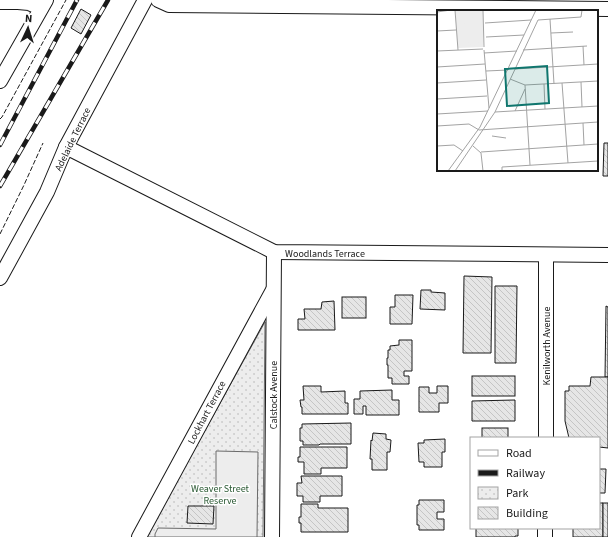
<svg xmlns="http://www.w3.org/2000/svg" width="608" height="537" font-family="'Source Sans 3',sans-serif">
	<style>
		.park { fill: url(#park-dots); stroke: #6a6a6a }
		.built { fill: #ededed; stroke: #6a6a6a }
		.building { fill: url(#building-back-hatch); stroke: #1a1a1a }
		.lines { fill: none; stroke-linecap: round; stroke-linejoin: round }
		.minor-casing { stroke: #1a1a1a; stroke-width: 16 }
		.minor { stroke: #fff; stroke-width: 14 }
		.rail-casing { stroke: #1a1a1a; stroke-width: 4.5 }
		.rail { stroke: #fff; stroke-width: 3; stroke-dasharray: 9; stroke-linecap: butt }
		.fence { stroke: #1a1a1a; stroke-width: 1; stroke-dasharray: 5 2; stroke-linecap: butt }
		.labels { text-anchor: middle; stroke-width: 3; stroke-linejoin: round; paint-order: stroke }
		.street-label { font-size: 10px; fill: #1a1a1a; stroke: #fff }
		.park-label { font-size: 10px; fill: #2b5a34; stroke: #fff }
		.inset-road { fill: none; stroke: #a3a3a3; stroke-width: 1 }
		.view { fill: #0f766e; fill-opacity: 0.15; stroke: #0f766e; stroke-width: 2 }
		.inset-edge { fill: none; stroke: #1a1a1a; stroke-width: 2 }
	</style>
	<defs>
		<pattern id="park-dots" width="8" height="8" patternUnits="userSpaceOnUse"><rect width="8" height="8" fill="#ededed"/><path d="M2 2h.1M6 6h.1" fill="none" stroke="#cbcbcb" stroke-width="1.8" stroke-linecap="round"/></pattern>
		<pattern id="building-back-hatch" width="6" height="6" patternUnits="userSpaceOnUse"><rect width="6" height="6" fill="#e6e6e6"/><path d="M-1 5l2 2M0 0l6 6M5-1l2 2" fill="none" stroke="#c5c5c5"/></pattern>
	</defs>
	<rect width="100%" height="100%" fill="#fff"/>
	<polygon class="park" points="265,322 263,537 146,537"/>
	<polygon class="built" points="216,451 258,452 257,537 155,537 155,534 158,528 216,529"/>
	<g class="building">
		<polygon points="81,9 91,15 81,34 71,28"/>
		<polygon points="604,143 608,143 608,176 603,176"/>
		<polygon points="464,276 492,277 491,353 463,353"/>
		<polygon points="495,286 517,286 516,363 495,363"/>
		<polygon points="421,290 431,290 431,292 445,293 445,310 420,309"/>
		<polygon points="395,295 413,295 412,324 390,324 390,307 395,307"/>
		<rect x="342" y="297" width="24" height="21"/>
		<polygon points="334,301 335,330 298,330 298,319 305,319 304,309 321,309 322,302"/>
		<polygon points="606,306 608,307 608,377 605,377"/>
		<polygon points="399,340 412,340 412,371 404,371 404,376 409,376 409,384 392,384 392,378 388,378 388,365 387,365 387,358 388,358 388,350 390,350 390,346 399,345"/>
		<rect x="472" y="376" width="43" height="20"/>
		<polygon points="591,377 608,377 608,448 599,447 599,438 569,438 565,421 565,391 569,391 569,386 590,386"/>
		<polygon points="303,386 321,386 321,392 345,391 345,403 348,403 348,414 302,414 302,407 301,407 300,400 304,400"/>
		<polygon points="437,386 448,386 448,403 439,403 439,412 419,412 419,387 429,387 429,393 437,393"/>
		<polygon points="392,390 392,400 399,400 399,415 366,415 366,406 363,406 363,414 354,414 354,399 360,399 360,391"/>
		<polygon points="515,400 515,421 472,421 472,401"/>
		<polygon points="351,423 351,444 320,444 319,445 303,445 303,441 300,441 300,428 302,428 302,424"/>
		<rect x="482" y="428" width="26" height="10"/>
		<polygon points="373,433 386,434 386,439 391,440 390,452 387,452 387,470 372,470 372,459 370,459 371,440 372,441"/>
		<polygon points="445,439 445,452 442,452 442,467 424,467 424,462 419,462 418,443 424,443 424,440"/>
		<polygon points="300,447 347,447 347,468 321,468 321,474 304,474 304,462 298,462 298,457 300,457"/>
		<polygon points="599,469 606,469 605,493 599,493"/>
		<polygon points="301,476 342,476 342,496 320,496 320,502 303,502 303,496 297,496 297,483 302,483"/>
		<polygon points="419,500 444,500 444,512 437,512 437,519 444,519 444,530 419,530 419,525 417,525 417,505 419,505"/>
		<polygon points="599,503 603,503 603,537 573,537 573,528 599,528"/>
		<rect x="603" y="503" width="5" height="34"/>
		<polygon points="301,504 318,504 318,508 348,508 348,532 301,532 301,523 299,523 299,517 301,517"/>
		<polygon points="188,506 214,506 213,524 187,523"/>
		<polygon points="476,528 518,528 518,536 515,536 515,537 476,537"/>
	</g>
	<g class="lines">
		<g class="minor-casing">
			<g id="minor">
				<polyline points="158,0 169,5 608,9"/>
				<polyline points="0,2 18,2 29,3 41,8"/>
				<polyline points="0,81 46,0"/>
				<polyline points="66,147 274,252 608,255"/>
				<polyline points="0,278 47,192 66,147 145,0"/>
				<polyline points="546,438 546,255"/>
				<polyline points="139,537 273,290"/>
				<polyline points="272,537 274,252"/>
				<polyline points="545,537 545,528"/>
			</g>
		</g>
		<use href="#minor" class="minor"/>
		<g class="rail-casing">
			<g id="rail">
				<polyline points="0,145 77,0"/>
				<polyline points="0,186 108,0"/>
			</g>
		</g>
		<use href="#rail" class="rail"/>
		<g class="fence">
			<polyline points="0,119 2,117 66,0"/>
			<polyline points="0,234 24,185 43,143"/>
		</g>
	</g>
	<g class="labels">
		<g class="street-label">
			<text transform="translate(72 139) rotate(-64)" y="4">Adelaide Terrace</text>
			<text x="325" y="257">Woodlands Terrace</text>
			<text transform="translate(546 346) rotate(-90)" y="4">Kenilworth Avenue</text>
			<text transform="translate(273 395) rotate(-90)" y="4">Calstock Avenue</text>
			<text transform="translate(206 412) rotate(-62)" y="4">Lockhart Terrace</text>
		</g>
		<g class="park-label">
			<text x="220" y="492">Weaver Street<tspan x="220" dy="12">Reserve</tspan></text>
		</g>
	</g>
	<g transform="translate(437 10)">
		<rect width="161" height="161" fill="#fff"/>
		<path d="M18,0H46V37L21,38Z" fill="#ededed"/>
		<path d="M37,0V5L19,6V0ZM35,7L43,12L45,25L43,32L36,36L29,31L26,18L29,10Z" fill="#ededed"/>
		<path class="inset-road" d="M18,0L21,40M46,0L47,37M0,2L14,0M113,9L117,74M48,13L94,10M0,21L19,20M114,23L136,22M49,27L87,25M146,36L147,55M47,40L52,98M86,40L150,36M0,41L46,39M47,43L80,41M0,57L48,54M78,59L161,54M49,61L71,60M73,69L88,75L161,71M144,72L145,97M0,73L49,70M125,73L131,153M107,74L108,99M88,75L93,155M0,89L50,86M78,101L88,79M58,102L161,96M0,104L51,101M146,113L147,135M0,116L32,114L42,120L161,112M55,126L69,128M0,136L17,135L26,141M36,136L44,143L46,161M44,142L161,134M11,161L43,117L99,0M18,161L58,102L101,10L144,7L145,0M65,161V157L161,151"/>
		<path class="view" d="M110,56L112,93L70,96L68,59Z"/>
		<rect width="161" height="161" class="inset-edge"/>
	</g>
	<rect x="470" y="437" width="130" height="92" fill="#ffffff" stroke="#a3a3a3"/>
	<rect x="478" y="450" width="20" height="6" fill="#ffffff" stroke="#a3a3a3"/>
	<text x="506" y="457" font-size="12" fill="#1a1a1a">Road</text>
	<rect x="478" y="470" width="20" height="6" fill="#1a1a1a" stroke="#a3a3a3"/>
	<text x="506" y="477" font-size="12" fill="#1a1a1a">Railway</text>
	<rect x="478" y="487" width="20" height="12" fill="url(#park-dots)" stroke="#a3a3a3"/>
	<text x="506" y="497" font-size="12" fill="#1a1a1a">Park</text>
	<rect x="478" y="507" width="20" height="12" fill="url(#building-back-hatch)" stroke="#a3a3a3"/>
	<text x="506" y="517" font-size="12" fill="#1a1a1a">Building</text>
	<g transform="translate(28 28) rotate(4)" stroke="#ffffff" stroke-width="3" paint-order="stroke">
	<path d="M0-3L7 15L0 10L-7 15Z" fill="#1a1a1a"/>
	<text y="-6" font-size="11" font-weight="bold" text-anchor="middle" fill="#1a1a1a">N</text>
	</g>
</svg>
